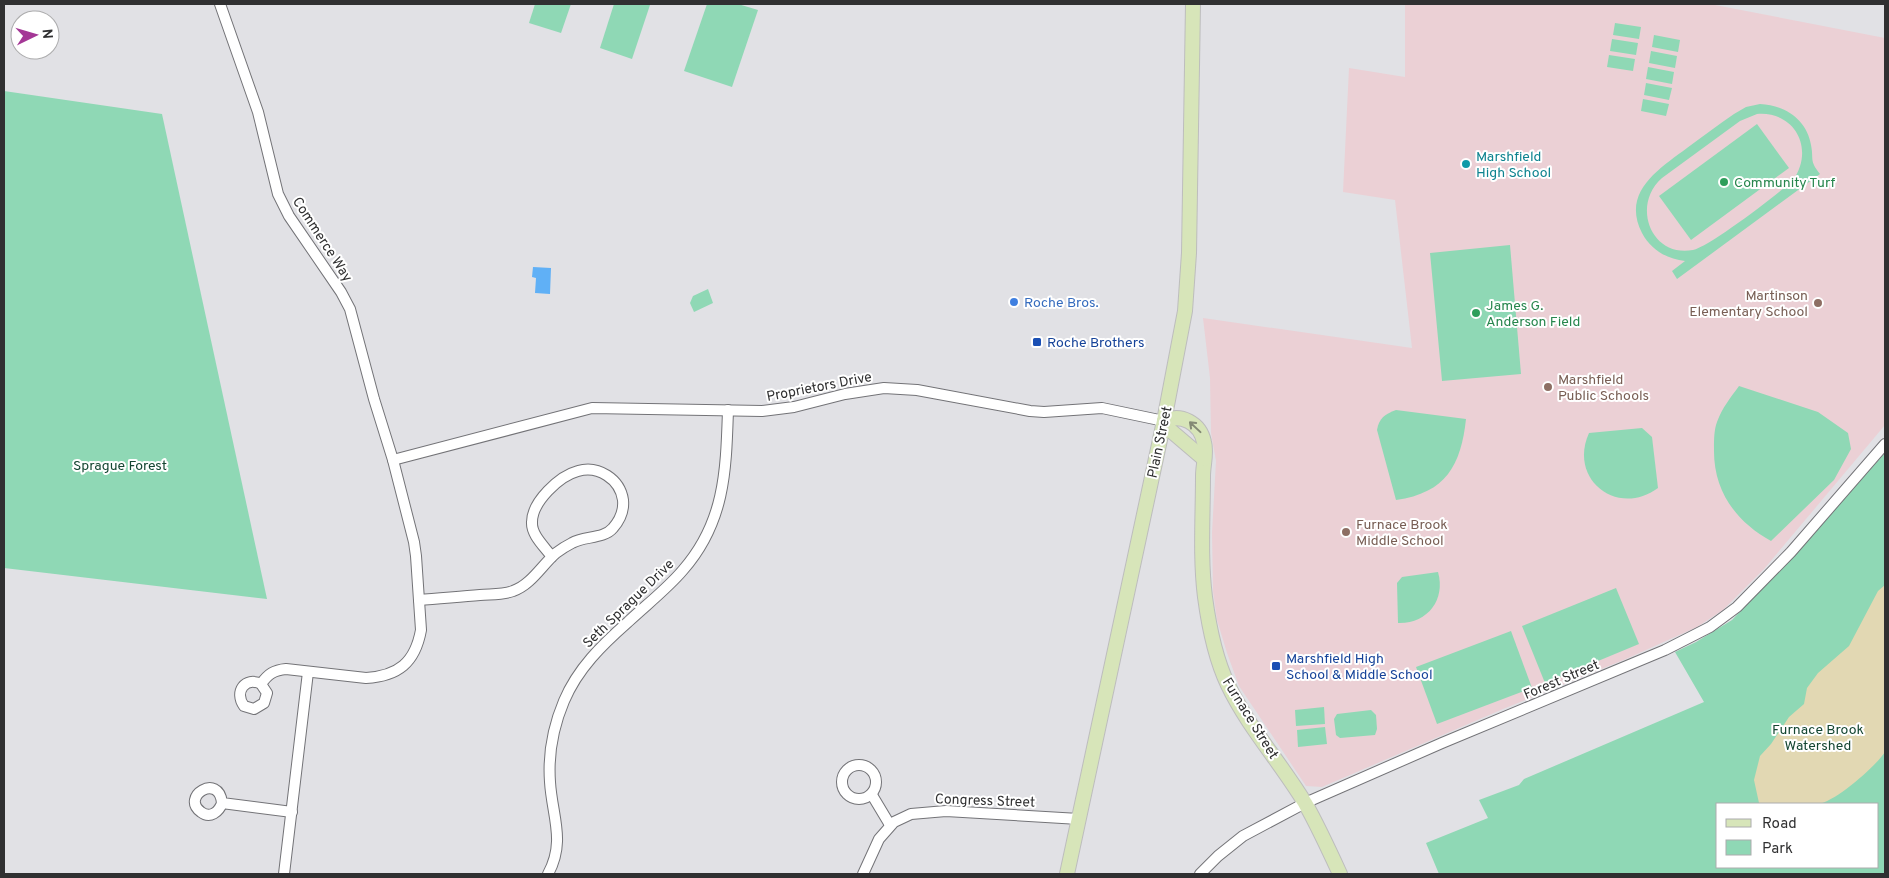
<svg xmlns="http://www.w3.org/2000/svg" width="1889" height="878" font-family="Overpass,sans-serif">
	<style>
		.education { fill: #ebd0d5 }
		.green { fill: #8fd8b5; fill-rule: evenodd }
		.sand { fill: #e2d8b3 }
		.water { fill: #60b0f6 }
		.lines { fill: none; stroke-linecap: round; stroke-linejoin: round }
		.minor-casing { stroke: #737377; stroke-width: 12 }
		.major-casing { stroke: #bdbdbd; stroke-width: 16 }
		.minor { stroke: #fff; stroke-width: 10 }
		.major { stroke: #d7e5b9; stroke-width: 14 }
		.oneway { stroke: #848a75 }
		.culture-dot { fill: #0f9aa8; stroke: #fff; stroke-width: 2 }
		.leisure-dot { fill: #2e9e5b; stroke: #fff; stroke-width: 2 }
		.shop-dot { fill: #3f7fe0; stroke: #fff; stroke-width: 2 }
		.education-dot { fill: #8d6e63; stroke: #fff; stroke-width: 2 }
		.transit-dot { fill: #1a4fb4; stroke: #fff; stroke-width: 2 }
		.labels { text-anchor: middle; stroke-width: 4; stroke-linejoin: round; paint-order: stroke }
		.culture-label { font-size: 14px; fill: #0d838f; stroke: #fff; text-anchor: start }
		.leisure-label { font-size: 14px; fill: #27864d; stroke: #fff; text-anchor: start }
		.street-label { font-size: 14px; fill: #303031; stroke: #fff }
		.education-label { font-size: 14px; fill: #785e54; stroke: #fff; text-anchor: start }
		.shop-label { font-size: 14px; fill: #366cbe; stroke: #fff; text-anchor: start }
		.transit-label { font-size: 14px; fill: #164399; stroke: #fff; text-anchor: start }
		.park-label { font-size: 14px; fill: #144632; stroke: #fff }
	</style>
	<rect width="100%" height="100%" fill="#e1e1e5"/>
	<polygon class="education" points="1405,4 1710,4 1885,38 1885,425 1764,569 1723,610 1697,627 1626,659 1503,709 1322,787 1306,786 1239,686 1227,653 1217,620 1213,591 1212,533 1216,461 1211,433 1210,378 1203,318 1412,348 1395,200 1343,192 1349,68 1405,77"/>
	<g class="green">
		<polygon points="535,4 571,4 561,33 529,23"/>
		<polygon points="614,4 650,5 632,59 600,48"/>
		<polygon points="707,4 738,4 758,10 732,87 684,71"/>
		<polygon points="1615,23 1641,27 1639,39 1613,35"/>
		<polygon points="1654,35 1680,40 1678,52 1652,47"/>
		<polygon points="1612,39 1638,43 1636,55 1610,51"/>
		<polygon points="1651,51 1677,56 1675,68 1649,63"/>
		<polygon points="1609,55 1635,59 1633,71 1607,67"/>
		<polygon points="1648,67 1674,72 1672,84 1646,79"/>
		<polygon points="1646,83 1672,88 1669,100 1644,95"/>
		<polygon points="4,91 162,114 267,599 4,568"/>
		<polygon points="1643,99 1669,104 1666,116 1641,111"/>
		<path d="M1760,104C1785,105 1807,120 1811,145C1814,160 1809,160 1820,174L1677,279L1672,271L1685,261C1667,259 1651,250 1642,233C1621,192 1659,169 1687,148C1703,136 1718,125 1734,114L1746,107ZM1757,114C1795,111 1815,149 1793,180C1780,193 1709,247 1693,250C1651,258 1631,205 1662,178L1740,121Z"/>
		<polygon points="1757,124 1789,168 1691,240 1659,196"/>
		<polygon points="1510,245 1521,374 1442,381 1430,253"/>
		<polygon points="708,289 713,303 694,312 690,303 693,296"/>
		<path d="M1739,386L1818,412L1848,433L1851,449L1834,480L1771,541C1735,521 1713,490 1714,448C1714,440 1714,430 1717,422C1722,408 1731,397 1739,386Z"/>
		<path d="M1396,410L1466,419C1461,465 1446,493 1396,500L1377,430C1379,418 1385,414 1396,410Z"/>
		<path d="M1642,428L1652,437L1658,488C1617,518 1568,479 1589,433Z"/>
		<path d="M1885,453V874H1439L1426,843L1488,818L1479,800L1519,785L1524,779L1704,702L1675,652L1696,642L1732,620L1770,580ZM1718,804H1878V867H1718Z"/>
		<path d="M1438,572C1446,600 1427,624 1398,623L1397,583L1402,577Z"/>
		<polygon points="1616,588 1639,644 1545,683 1522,626"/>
		<polygon points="1511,631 1532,688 1437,724 1416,667"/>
		<polygon points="1324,707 1325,724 1296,726 1295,710"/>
		<polygon points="1371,710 1376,715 1377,729 1375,735 1340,738 1336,735 1334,719 1337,714"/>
		<polygon points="1325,727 1327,744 1298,747 1297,730"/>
	</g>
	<path class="sand" d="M1885,585V752C1875,767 1835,802 1818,804C1807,806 1770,806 1759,803L1754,780L1760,756L1771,744L1789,717L1804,704L1807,688L1818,673L1849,646L1878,591Z"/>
	<polygon class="water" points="533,267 551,268 550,294 535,293 536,278 532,277"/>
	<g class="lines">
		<g class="minor-casing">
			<g id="minor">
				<path d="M220,4L258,112L278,194L289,216L341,292L350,309L374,399L393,460L414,542L416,556L421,630C415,663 398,676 366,678L286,669C274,670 268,674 261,684C245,676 234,692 244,706L254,709L264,703L267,693L261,684"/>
				<polyline points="393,460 592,408 762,411 794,407 845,394 884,388 917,390 1030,411 1044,412 1102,408 1164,421"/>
				<path d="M419,600C439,598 459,597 480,595C490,594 503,595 513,591C531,585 542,565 556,553C560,550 566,546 572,543C584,536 604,539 613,528C620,520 624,510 623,500C620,479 598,465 578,471C559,476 532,502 532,522C531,535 545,547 552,557"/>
				<circle cx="859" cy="782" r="17"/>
				<polyline points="872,795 890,825"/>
				<path d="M222,803C219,812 210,819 201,812C180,797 219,772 222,803L292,812"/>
				<polyline points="284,874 308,672"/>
				<path d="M548,874C566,841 552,816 550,782C548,754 553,727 564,701C578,668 602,645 628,622C646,605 667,589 683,570C725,522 726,471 728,410"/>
				<polyline points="863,874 879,839 894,822 911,814 946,811 1079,819"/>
				<polyline points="1200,874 1218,856 1243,836 1305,803 1442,743 1665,650 1710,627 1737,607 1791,552 1885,444"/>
			</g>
		</g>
		<g class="major-casing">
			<g id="major">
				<path d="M1164,421C1181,413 1200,423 1204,442C1207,453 1203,465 1203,476C1203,516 1200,557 1205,597C1209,627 1215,658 1228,685C1248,727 1281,763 1305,803C1318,826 1329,850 1340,874"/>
				<polyline points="1164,421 1170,430 1204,459"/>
				<polyline points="1067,874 1164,421 1185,311 1189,253 1193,4"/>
			</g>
		</g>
		<use href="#minor" class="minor"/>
		<use href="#major" class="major"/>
	</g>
	<defs><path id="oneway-shaft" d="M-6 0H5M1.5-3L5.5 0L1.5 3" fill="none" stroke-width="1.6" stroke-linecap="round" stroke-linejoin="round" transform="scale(1.25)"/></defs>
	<use class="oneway" href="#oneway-shaft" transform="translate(1195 427) rotate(-137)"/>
	<circle class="culture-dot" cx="1466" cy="164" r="5"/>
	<g class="leisure-dot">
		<circle cx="1724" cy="182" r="5"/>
		<circle cx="1476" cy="313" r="5"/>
	</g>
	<circle class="shop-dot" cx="1014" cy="302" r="5"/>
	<g class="education-dot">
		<circle cx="1818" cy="303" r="5"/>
		<circle cx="1548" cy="387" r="5"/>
		<circle cx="1346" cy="532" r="5"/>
	</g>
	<g class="transit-dot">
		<rect x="1032" y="337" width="10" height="10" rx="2.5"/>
		<rect x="1271" y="661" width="10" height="10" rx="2.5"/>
	</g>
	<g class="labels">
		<g class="culture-label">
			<text x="1476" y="161">Marshfield<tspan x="1476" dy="16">High School</tspan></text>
		</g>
		<g class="leisure-label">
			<text x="1734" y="187">Community Turf</text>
			<text x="1486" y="310">James G.<tspan x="1486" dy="16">Anderson Field</tspan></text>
		</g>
		<g class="street-label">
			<text transform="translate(323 239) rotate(57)" y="5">Commerce Way</text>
			<text transform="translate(819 386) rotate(-11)" y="5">Proprietors Drive</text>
			<text transform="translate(1159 442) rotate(-78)" y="5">Plain Street</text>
			<text transform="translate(628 603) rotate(-44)" y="5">Seth Sprague Drive</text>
			<text transform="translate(1561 679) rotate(-23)" y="5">Forest Street</text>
			<text transform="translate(1251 718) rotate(58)" y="5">Furnace Street</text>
			<text transform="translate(985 800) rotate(2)" y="5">Congress Street</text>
		</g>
		<g class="education-label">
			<text x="1808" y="300" text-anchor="end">Martinson<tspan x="1808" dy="16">Elementary School</tspan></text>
			<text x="1558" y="384">Marshfield<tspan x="1558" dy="16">Public Schools</tspan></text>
			<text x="1356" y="529">Furnace Brook<tspan x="1356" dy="16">Middle School</tspan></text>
		</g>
		<g class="shop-label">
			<text x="1024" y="307">Roche Bros.</text>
		</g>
		<g class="transit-label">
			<text x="1047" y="347">Roche Brothers</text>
			<text x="1286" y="663">Marshfield High<tspan x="1286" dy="16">School &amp; Middle School</tspan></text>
		</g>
		<g class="park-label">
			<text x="120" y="470">Sprague Forest</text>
			<text x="1818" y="734">Furnace Brook<tspan x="1818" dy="16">Watershed</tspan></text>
		</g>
	</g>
	<rect width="1889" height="878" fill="none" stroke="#303031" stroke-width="10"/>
	<rect x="1716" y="803" width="162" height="65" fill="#ffffff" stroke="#acacad"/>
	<rect x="1726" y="819" width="25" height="8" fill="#d7e5b9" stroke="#acacad"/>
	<text x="1762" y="828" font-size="15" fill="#303031">Road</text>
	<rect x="1726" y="840" width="25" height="15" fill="#8fd8b5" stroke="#acacad"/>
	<text x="1762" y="853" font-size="15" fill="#303031">Park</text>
	<g transform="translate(35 35) rotate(85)"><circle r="24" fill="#ffffff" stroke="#acacad"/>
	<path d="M0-4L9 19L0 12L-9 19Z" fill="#a43796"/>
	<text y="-8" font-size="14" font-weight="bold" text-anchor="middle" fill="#303031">N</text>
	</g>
</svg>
